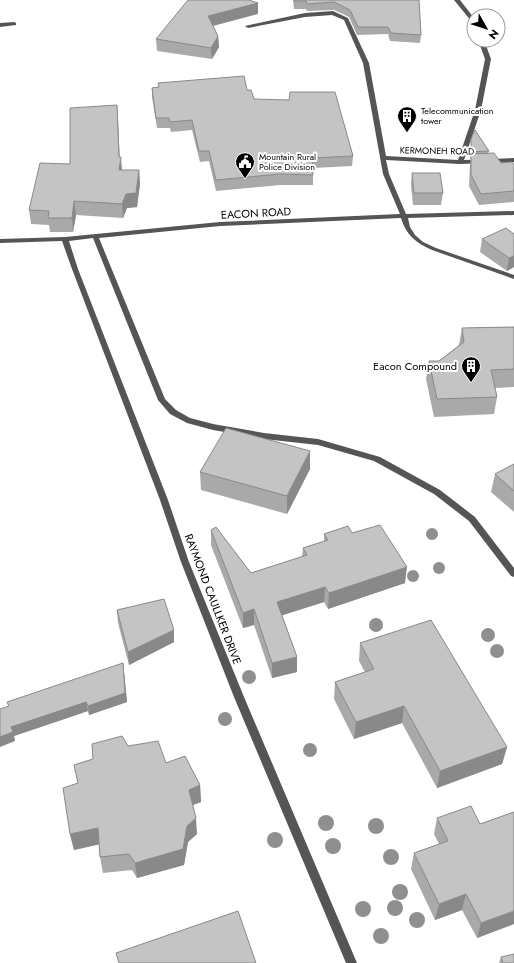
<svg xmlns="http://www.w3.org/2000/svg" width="514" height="963" font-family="Jost,sans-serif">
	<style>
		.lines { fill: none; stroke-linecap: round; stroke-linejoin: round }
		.street { fill: #555; fill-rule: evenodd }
		.tree { fill: #8f8f8f }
		.wall { fill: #a9a9a9 }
		.shaded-wall { fill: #898989 }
		.building { fill: #c4c4c4; stroke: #898989 }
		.labels { text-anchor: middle; stroke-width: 4; stroke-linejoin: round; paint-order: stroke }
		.far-poi-label { font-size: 9px; fill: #000; stroke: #fff; text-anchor: start }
		.far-street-label { font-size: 9px; fill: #000; stroke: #fff }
		.street-label { font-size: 11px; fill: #000; stroke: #fff }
		.poi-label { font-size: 11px; fill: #000; stroke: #fff; text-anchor: end }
	</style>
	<rect width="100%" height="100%" fill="#fff"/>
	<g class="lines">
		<g class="street">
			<polygon points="454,0 460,0 474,18 474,23 472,22"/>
			<path d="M333,11L348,18L369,63L386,156L458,160L475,110L485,59L478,40H484L491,59L481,110L464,160L514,158V162L460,164L386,160L389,174L406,214L514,211V215L408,218L410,227L415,235L423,242L436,248L514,275V279L432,250C416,243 406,235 401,218L220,226L99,238L165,399L176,410L190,418L213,424L264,433L318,439L380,457L440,490L475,517L514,568V577L511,576L469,521L434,494L374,461L318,445L264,439L213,430L187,423L170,414L158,400L93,238L69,241L78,269L168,500L189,562L244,697L357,963H346L234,697L181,562L160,500L72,269L62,241L0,243V239L65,237L220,222L400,214L383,174L363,63L344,20L332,15L305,17L248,28L245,26L305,13Z"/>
			<polygon points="14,22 16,23 16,25 0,27 0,23"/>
		</g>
	</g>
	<g class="tree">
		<circle cx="432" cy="534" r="6"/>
		<circle cx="439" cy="568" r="6"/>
		<circle cx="413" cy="576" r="6"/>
		<circle cx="376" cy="625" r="7"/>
		<circle cx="488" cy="635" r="7"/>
		<circle cx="497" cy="651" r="7"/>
		<circle cx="249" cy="677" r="7"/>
		<circle cx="225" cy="719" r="7"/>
		<circle cx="310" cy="750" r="7"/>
		<circle cx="326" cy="823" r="8"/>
		<circle cx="376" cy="826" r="8"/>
		<circle cx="275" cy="840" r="8"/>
		<circle cx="333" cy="846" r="8"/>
		<circle cx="391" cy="857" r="8"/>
		<circle cx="400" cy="892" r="8"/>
		<circle cx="395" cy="908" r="8"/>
		<circle cx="363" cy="909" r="8"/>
		<circle cx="417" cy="920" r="8"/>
		<circle cx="381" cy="936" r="8"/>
	</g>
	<g class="wall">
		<polygon points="293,0 419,0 421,35 420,43 390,41 388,34 357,35 349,17 334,10 307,11 306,9 294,9"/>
		<polygon points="258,14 213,26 218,36 219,47 212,59 157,51 156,39"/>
		<polygon points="158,83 247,90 254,99 353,156 352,166 313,168 313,185 280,185 216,191 209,161 200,162 192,130 171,132 170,128 157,128 152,97 152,88 159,87"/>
		<polygon points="117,105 119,157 122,170 139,170 140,184 137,207 127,208 123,218 76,215 73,232 50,232 49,225 31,224 29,210 70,164"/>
		<polygon points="471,139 489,151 488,153 501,163 514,165 514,202 479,205 469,186 470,165 471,158 470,158 471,146"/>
		<polygon points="412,173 443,193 441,205 413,205 411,185"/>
		<polygon points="514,234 514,267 507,271 480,252 482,239"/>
		<polygon points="514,327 514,387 495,388 497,397 494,414 434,417 426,379 429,361 439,361 459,345 462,328"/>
		<polygon points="514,464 514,512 491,492 495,474"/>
		<polygon points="310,469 287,514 201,490 200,472"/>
		<polygon points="211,530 251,573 302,557 303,548 324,541 324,534 352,533 405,583 328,609 324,602 282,615 297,657 297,672 272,678 254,625 243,628 211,545"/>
		<polygon points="117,610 174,642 129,665 118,623"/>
		<polygon points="360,643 507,747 502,764 437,788 402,723 354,739 334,699 335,682 365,672 359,661"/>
		<polygon points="124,672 127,702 89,715 88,711 14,736 15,741 0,709"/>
		<polygon points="128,746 166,763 200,785 201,802 193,805 197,834 188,842 184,865 137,878 132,870 103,873 100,857 99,844 74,850 70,834 78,783 74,765 93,759"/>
		<polygon points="514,812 514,924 477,938 462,910 435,920 411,869 414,853 439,844 434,834 437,818 480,824"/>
		<polygon points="501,957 514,963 499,963"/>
	</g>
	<g class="shaded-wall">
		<polygon points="258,3 258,14 208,27 208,16"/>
		<polygon points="218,36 219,47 212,59 211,48"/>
		<polygon points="117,105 118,119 120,166 121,157 122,171 119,170"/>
		<polygon points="139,170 140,184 137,207 127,208 123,218 122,204 126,194"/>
		<polygon points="74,201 76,215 73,232 72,218"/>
		<polygon points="514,256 514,267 507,271 509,258"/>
		<polygon points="310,451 310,469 287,514 287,496"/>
		<polygon points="407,567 405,583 328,609 329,593"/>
		<polygon points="325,587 324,602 277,617 277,602"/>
		<polygon points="254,609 254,625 243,628 243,613"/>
		<polygon points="174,630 174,642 129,665 128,652"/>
		<polygon points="297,657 297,672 272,678 272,663"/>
		<polygon points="123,663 127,702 89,715 88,706"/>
		<polygon points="86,702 88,711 14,736 15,741 0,747 0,737 11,727"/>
		<polygon points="404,706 402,723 354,739 356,722"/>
		<polygon points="507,747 502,764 437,788 440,771"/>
		<polygon points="200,785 201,802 190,806 189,790"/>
		<polygon points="196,818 197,834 188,842 184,865 137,878 135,863 187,826"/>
		<polygon points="98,828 101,844 74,850 70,834"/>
		<polygon points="466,894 462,910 435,920 439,904"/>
		<polygon points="514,911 514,924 477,938 481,923"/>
	</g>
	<g class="building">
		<polygon points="188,0 249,0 258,3 208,16 218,36 211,48 156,39"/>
		<polygon points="294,0 419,0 421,35 391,33 388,27 358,27 350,10 334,2 307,4 306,1 294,1"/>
		<polygon points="244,76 247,90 251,90 254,99 289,100 290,92 335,92 353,156 312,158 313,175 280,174 216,180 209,151 199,151 192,120 170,122 169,118 156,118 152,88 159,87 158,83"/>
		<polygon points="117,105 119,157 121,157 119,170 139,170 136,193 126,194 122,204 74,201 72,218 48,218 49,211 29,210 40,163 70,164 70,108"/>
		<polygon points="475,130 489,151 471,152 471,139"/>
		<polygon points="494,153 501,163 512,162 514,165 514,191 481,194 471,175 471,154"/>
		<polygon points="412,173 440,173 443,193 414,193"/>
		<polygon points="506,228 514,234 514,256 509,258 482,239"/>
		<polygon points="514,327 514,369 491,370 497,397 437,399 429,361 439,361 464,342 462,328"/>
		<polygon points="226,428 310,451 287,496 200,472"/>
		<polygon points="514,464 514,491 495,474"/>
		<polygon points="380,525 407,567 329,593 325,587 277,602 297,657 272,663 254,609 243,613 211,530 216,527 251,573 307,555 303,548 328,540 324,534 348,526 352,533"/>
		<polygon points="164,599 174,630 128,652 117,610"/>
		<polygon points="431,620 507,747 440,771 404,706 356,722 335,682 374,669 360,643"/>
		<polygon points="123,663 125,693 88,706 86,702 11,727 13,732 0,737 0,709 9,706 7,702"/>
		<polygon points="122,736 128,746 158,741 166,763 185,756 200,785 189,790 196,818 187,826 183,849 135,863 129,854 100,857 98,828 70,834 63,788 78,783 74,765 93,759 92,744"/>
		<polygon points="471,806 480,824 514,812 514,911 481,923 466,894 439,904 414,853 448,841 437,818"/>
		<polygon points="238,911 256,963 119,963 116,953"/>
		<polygon points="514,954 514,963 503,963 501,957"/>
	</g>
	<defs>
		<g id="building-pin" transform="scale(1)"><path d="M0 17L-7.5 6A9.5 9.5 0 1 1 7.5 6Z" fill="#000" stroke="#fff"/><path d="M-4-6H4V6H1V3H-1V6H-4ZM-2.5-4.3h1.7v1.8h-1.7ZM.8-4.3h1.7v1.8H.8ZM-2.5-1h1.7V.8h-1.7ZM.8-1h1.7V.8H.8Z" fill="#fff"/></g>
		<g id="civic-pin" transform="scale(1)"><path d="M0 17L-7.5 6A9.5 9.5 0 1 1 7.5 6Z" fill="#000" stroke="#fff"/><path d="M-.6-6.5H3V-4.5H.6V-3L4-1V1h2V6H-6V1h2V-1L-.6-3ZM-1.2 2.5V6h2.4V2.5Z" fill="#fff"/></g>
	</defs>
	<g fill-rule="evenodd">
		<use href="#building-pin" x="407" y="116"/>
		<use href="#civic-pin" x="245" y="162"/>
		<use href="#building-pin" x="471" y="366"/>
	</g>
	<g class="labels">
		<g class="far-poi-label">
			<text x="421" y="114">Telecommunication<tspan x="421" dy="10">tower</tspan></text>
			<text x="259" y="160">Mountain Rural<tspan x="259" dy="10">Police Division</tspan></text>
		</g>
		<g class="far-street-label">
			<text transform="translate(437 151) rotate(1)" y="3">KERMONEH ROAD</text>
		</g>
		<g class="street-label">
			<text transform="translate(256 213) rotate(-3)" y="4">EACON ROAD</text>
			<text transform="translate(213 599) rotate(69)" y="4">RAYMOND CAULLKER DRIVE</text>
		</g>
		<g class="poi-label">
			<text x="457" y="370">Eacon Compound</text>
		</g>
	</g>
	<g transform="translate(486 28) rotate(129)"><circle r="19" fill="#ffffff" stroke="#999999"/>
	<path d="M0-3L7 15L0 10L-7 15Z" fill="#000000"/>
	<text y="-6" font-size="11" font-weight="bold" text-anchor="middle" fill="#000000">N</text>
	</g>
</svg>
